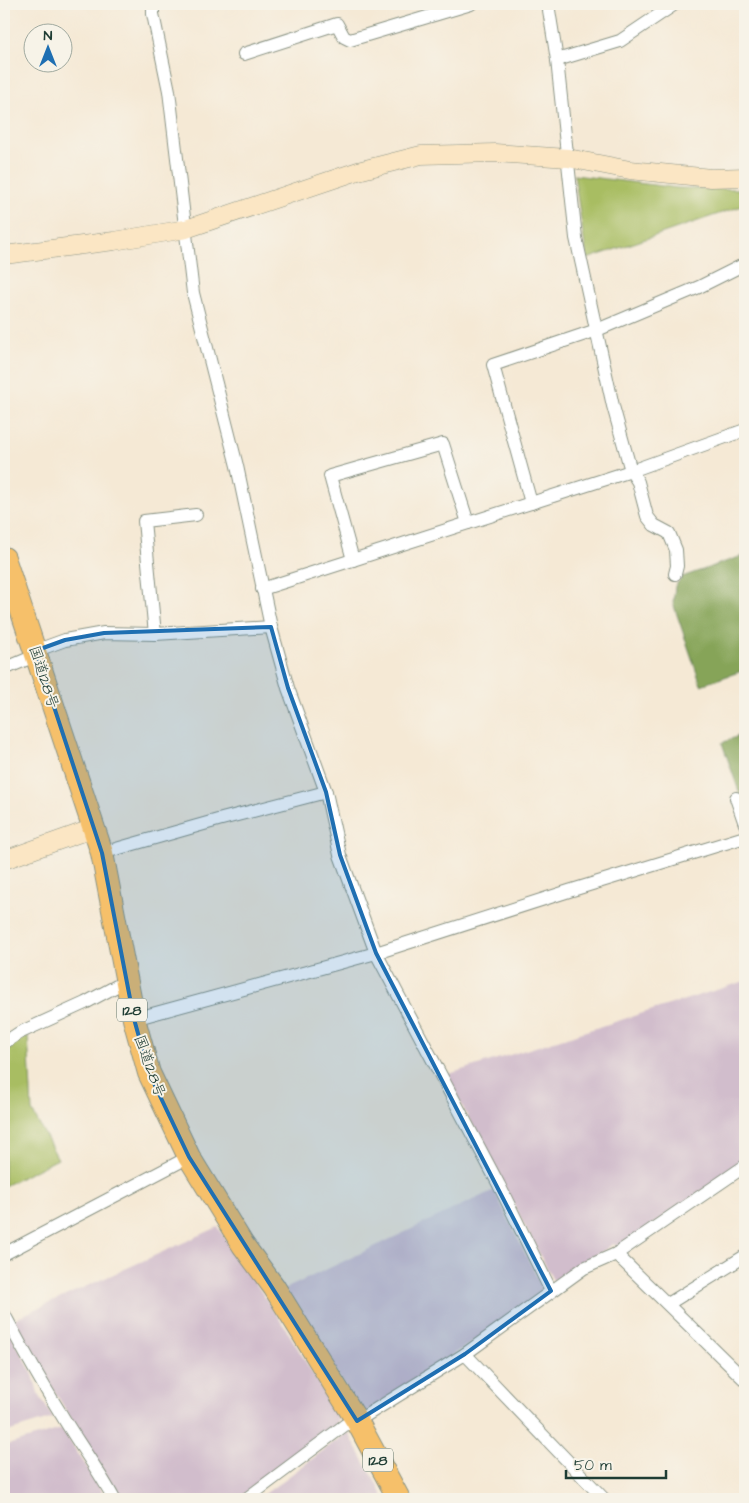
<svg xmlns="http://www.w3.org/2000/svg" width="749" height="1503" font-family="'Architects Daughter','Klee One',sans-serif">
	<style>
		.industrial { fill: #d1bdcc }
		.green { fill: #a8bd62; stroke: #647d4b }
		.forest { fill: #86a458; stroke: #527046 }
		.lines { fill: none; stroke-linecap: round; stroke-linejoin: round }
		.street-casing { stroke: #8a9384; stroke-width: 14 }
		.secondary-casing { stroke: #8a9384; stroke-width: 19 }
		.highway-casing { stroke: #8a9384; stroke-width: 24 }
		.street { stroke: #fff; stroke-width: 12 }
		.secondary { stroke: #fbe6c4; stroke-width: 18 }
		.highway { stroke: #f6c06b; stroke-width: 22 }
		.marked { fill: #1f6fb2; fill-opacity: 0.2; stroke: #1f6fb2; stroke-width: 4; stroke-linejoin: round }
		.labels { text-anchor: middle; stroke-width: 4; stroke-linejoin: round; paint-order: stroke }
		.shield { fill: #f7f3e8; stroke: #60746a; stroke-width: 1 }
		.shield-label { font-size: 14px; font-weight: bold; fill: #1f3d34 }
		.street-label { font-size: 15px; fill: #1f3d34; stroke: #f7f3e8 }
	</style>
	<rect width="100%" height="100%" fill="#f7f3e8"/>
	<filter id="ink" filterUnits="userSpaceOnUse"><feTurbulence type="fractalNoise" baseFrequency=".02" numOctaves="2"/><feDisplacementMap in="SourceGraphic" scale="10" xChannelSelector="R" yChannelSelector="G"/><feConvolveMatrix kernelMatrix="1 2 1 2 8 2 1 2 1" color-interpolation-filters="sRGB"/></filter>
	<filter id="wash" filterUnits="userSpaceOnUse"><feTurbulence type="fractalNoise" baseFrequency=".0096" numOctaves="4" result="noise"/><feDisplacementMap in="SourceGraphic" scale="20" xChannelSelector="R" yChannelSelector="G"/><feGaussianBlur stdDeviation="1.12" result="paint"/><feColorMatrix in="noise" values="0 0 0 0 0 0 0 0 0 0 0 0 0 0 0 0 0 1.4 0 .05"/><feComposite in="paint" operator="in"/></filter>
	<g filter="url(#wash)">
		<rect width="100%" height="100%" fill="#f5e9d5"/>
		<g class="industrial">
			<polygon points="745,981 745,1160 621,1248 613,1244 562,1279 553,1280 446,1075"/>
			<polygon points="494,1190 541,1286 540,1297 368,1411 360,1411 285,1289"/>
			<polygon points="218,1227 288,1332 338,1416 336,1425 237,1499 119,1499 12,1320"/>
			<polygon points="4,1321 33,1375 38,1393 53,1418 4,1433"/>
			<polygon points="62,1429 92,1475 106,1499 4,1499 4,1446"/>
			<polygon points="348,1432 385,1499 258,1499 300,1468"/>
		</g>
		<g class="green">
			<polygon points="574,175 678,188 745,189 745,205 587,259"/>
			<polygon points="28,1035 32,1111 58,1159 4,1186 4,1049"/>
		</g>
		<g class="forest">
			<polygon points="745,555 745,670 701,685 673,603 675,586 682,577"/>
			<polygon points="745,733 745,798 742,800 722,743"/>
		</g>
	</g>
	<g filter="url(#ink)">
		<g class="lines">
			<g class="street-casing">
				<g id="street">
					<polyline points="153,4 153,14 169,91 193,293 237,466 271,627 288,688 326,792 340,855 376,953 499,1185 551,1291"/>
					<polyline points="548,4 557,60 576,238 613,406 631,471 638,482 647,516 654,525 669,533 676,550 677,566 675,574"/>
					<polyline points="244,54 337,24 344,37 350,40 471,4"/>
					<polyline points="557,60 620,41 675,4"/>
					<polyline points="531,503 493,365 597,330 699,287 745,264"/>
					<polyline points="353,560 330,476 443,444 468,523"/>
					<polyline points="262,589 631,471 745,430"/>
					<polyline points="155,634 144,521 196,515"/>
					<polyline points="4,669 37,655 43,648 65,640 104,633 155,634 271,627"/>
					<polyline points="736,798 745,824"/>
					<polyline points="102,853 218,820 326,792"/>
					<polyline points="134,1019 376,953 569,891 745,837"/>
					<polyline points="4,1043 19,1033 85,1003 126,981"/>
					<polyline points="4,1254 189,1157"/>
					<polyline points="616,1254 745,1380"/>
					<polyline points="668,1304 745,1256"/>
					<path d="M4,1314C22,1348 41,1382 61,1414C78,1443 98,1469 114,1499"/>
					<polyline points="465,1354 604,1499"/>
					<polyline points="246,1499 345,1425 357,1421 465,1354 584,1268 616,1254 745,1166"/>
				</g>
			</g>
			<g class="secondary-casing">
				<g id="secondary">
					<polyline points="4,255 114,241 186,229 358,171 421,155 495,153 568,158 630,170 711,178 745,177"/>
					<polyline points="4,860 94,828"/>
				</g>
			</g>
			<g class="highway-casing">
				<polyline id="highway" points="4,558 102,853 134,1019 149,1073 189,1157 243,1245 274,1287 357,1421 399,1499"/>
			</g>
			<use href="#street" class="street"/>
			<use href="#secondary" class="secondary"/>
			<use href="#highway" class="highway"/>
		</g>
	</g>
	<path class="marked" d="M271,627L288,688L326,792L340,855L376,953L551,1291L465,1354L357,1421L189,1157L149,1073L134,1019L102,853L37,655L43,648L65,640L104,633Z"/>
	<g class="labels">
		<g class="shield">
			<rect x="117" y="998.5" width="30" height="23" rx="4"/>
			<rect x="363" y="1448.5" width="30" height="23" rx="4"/>
		</g>
		<g class="shield-label">
			<text x="132" y="1015">128</text>
			<text x="378" y="1465">128</text>
		</g>
		<g class="street-label">
			<text transform="translate(44 677) rotate(72)" y="5">国道128号</text>
			<text transform="translate(150 1066) rotate(70)" y="5">国道128号</text>
		</g>
	</g>
	<rect width="749" height="1503" fill="none" stroke="#f7f3e8" stroke-width="20"/>
	<g transform="translate(48 48)"><circle r="24" fill="#f7f3e8" stroke="#a1aaa0"/>
	<path d="M0-4L9 19L0 12L-9 19Z" fill="#1f6fb2"/>
	<text y="-8" font-size="14" font-weight="bold" text-anchor="middle" fill="#1f3d34">N</text>
	</g>
	<path d="M566 1470v8h100v-8" fill="none" stroke="#1f3d34" stroke-width="2.5"/>
	<text x="574" y="1470" font-size="15" fill="#1f3d34" stroke="#f7f3e8" stroke-width="4" paint-order="stroke">50 m</text>
</svg>
